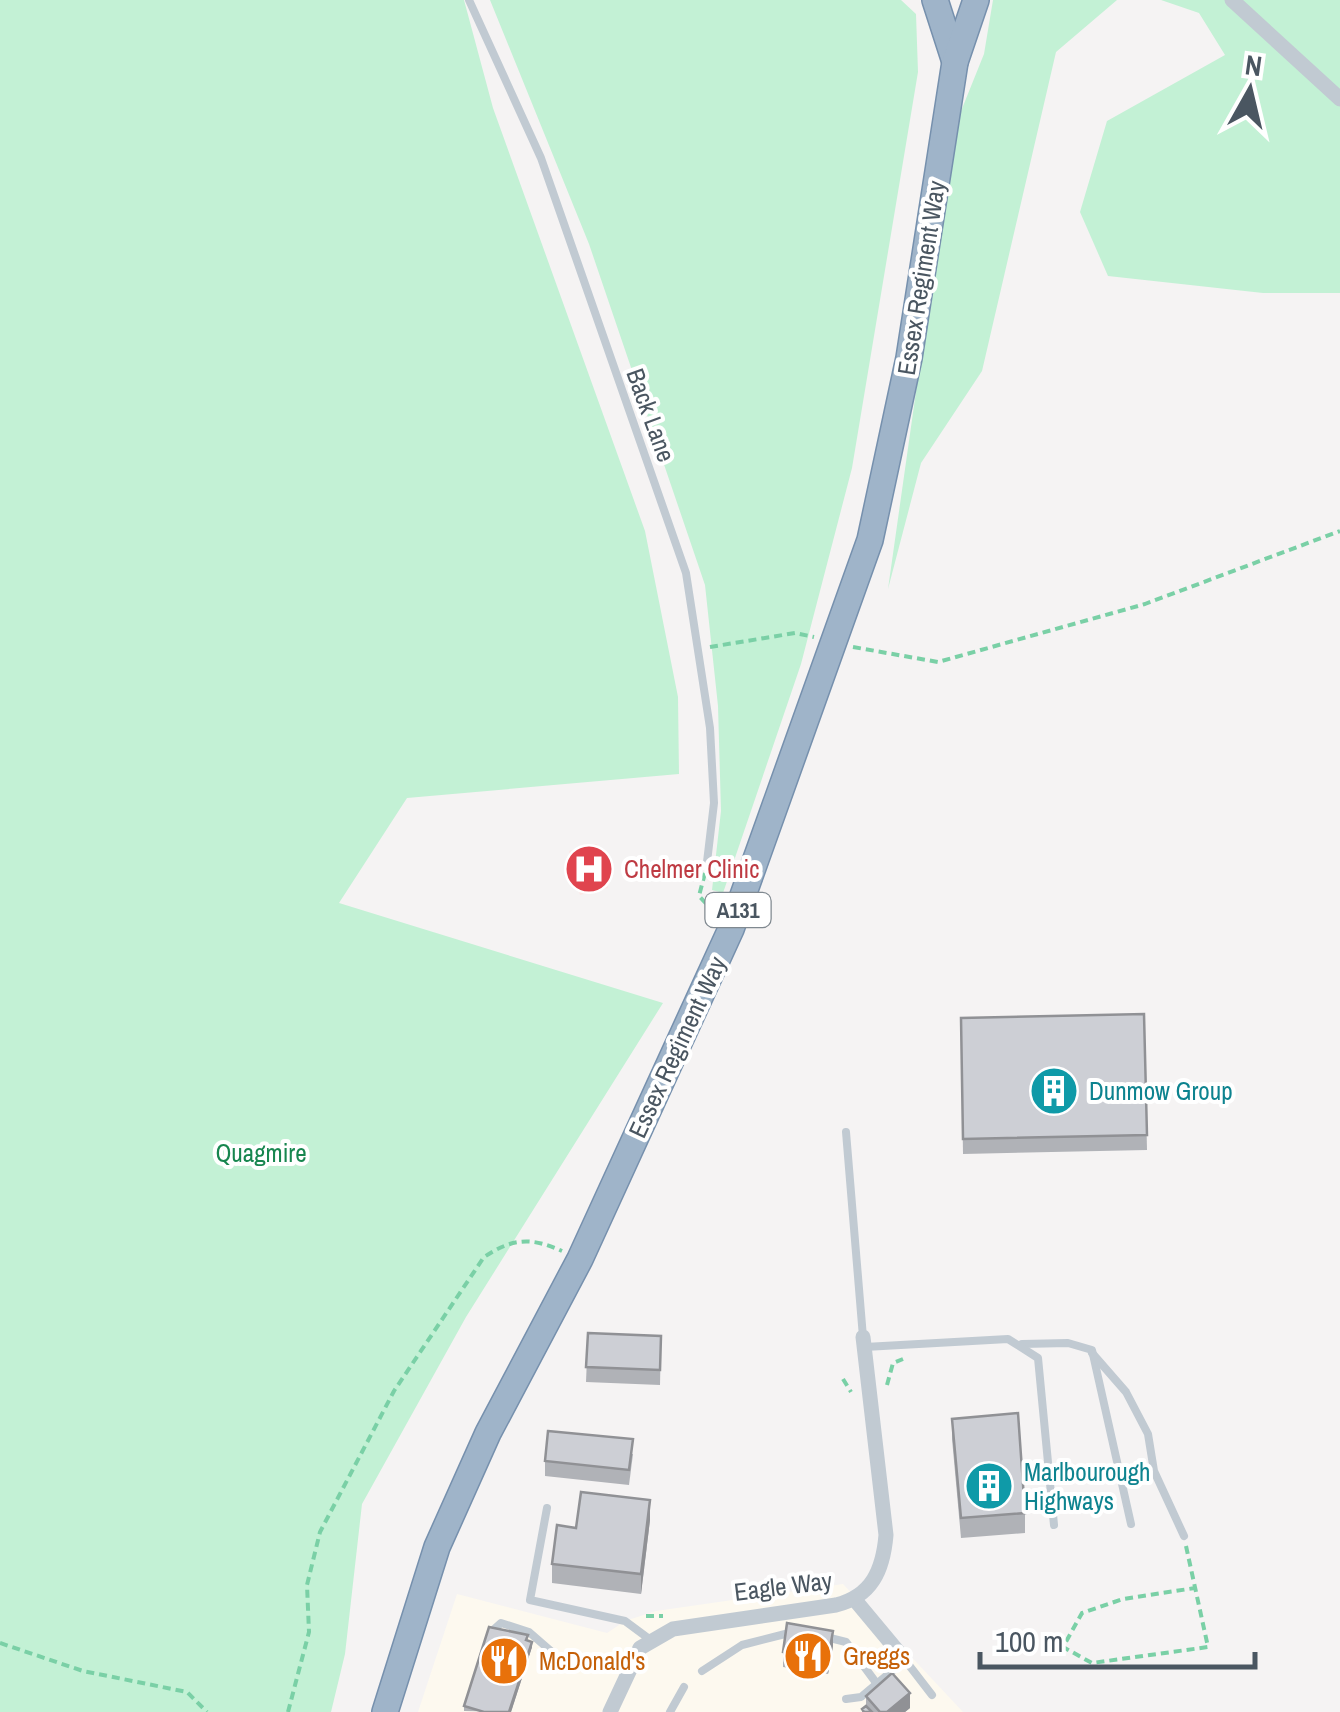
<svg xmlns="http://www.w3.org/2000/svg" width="1340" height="1712" font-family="'Archivo Narrow',sans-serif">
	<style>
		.commercial { fill: #fdf9ef }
		.medical { fill: #fce8e6 }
		.green { fill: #c3f1d5 }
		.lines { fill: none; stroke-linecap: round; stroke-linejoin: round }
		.trunk-casing { stroke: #7690ad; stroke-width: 28 }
		.path { stroke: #7ad0a6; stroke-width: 4; stroke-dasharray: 8 5; stroke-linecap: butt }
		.service { stroke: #c1cad2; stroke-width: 8 }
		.minor { stroke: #c1cad2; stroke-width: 15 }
		.trunk { stroke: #9fb4c9; stroke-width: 25 }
		.wall { fill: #b0b2b7 }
		.shaded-wall { fill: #909195 }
		.building { fill: #cdcfd5; stroke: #909195; stroke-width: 2.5 }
		.labels { text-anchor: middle; stroke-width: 8; stroke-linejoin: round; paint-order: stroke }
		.shield { fill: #fff; stroke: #808990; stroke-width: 2.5 }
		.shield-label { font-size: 22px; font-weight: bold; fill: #4a5661 }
		.street-label { font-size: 25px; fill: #4a5661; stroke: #fff }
		.health-label { font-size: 25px; fill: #be3a42; stroke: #fff; text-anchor: start }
		.culture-label { font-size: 25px; fill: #0d838f; stroke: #fff; text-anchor: start }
		.park-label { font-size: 25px; fill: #17864f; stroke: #fff }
		.food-label { font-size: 25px; fill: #c56008; stroke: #fff; text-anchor: start }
	</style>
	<rect width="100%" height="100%" fill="#f5f3f3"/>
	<polygon class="commercial" points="843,1584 963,1712 418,1712 457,1594 607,1633 625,1621 656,1611"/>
	<polygon class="medical" points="597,844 608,888 580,895 569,851"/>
	<g class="green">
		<polygon points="0,0 464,0 493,108 645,531 678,697 679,774 407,798 339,903 663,1003 466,1317 362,1504 345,1654 331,1712 0,1712"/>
		<polygon points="490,0 901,0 916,14 918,72 852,468 801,664 723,893 712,890 721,811 718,706 705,585 589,244"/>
		<polygon points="993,0 1117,0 1056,52 982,371 921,463 888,589 953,131 984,54"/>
		<polygon points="1161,0 1340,0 1340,293 1263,293 1108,276 1080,212 1107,121 1225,55 1199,13"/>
	</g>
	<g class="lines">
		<g class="trunk-casing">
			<g id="trunk">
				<polyline points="935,0 955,62"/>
				<polyline points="385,1712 437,1547 488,1433 580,1259 731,929 870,540 909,358 955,62 976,0"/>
			</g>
		</g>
		<g class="path">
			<polyline points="710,647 795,633 814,637"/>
			<polyline points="853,647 938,662 1145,604 1340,531"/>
			<polyline points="705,873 699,896 713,911"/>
			<polyline points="843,1379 851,1392"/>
			<polyline points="887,1385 893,1363 903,1359"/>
			<polyline points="1186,1546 1208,1647 1092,1663 1063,1647 1082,1613 1123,1599 1195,1588"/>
			<polyline points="646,1616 663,1616"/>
			<polyline points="0,1643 83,1671 187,1692 207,1712"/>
			<path d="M288,1712L309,1632L307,1585L320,1532L394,1391L484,1257C513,1238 531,1237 562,1251"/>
		</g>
		<g class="service">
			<polyline points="469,0 541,158 686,573 710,728 714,803 707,862"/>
			<polyline points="846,1132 863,1337"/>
			<polyline points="1022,1344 1068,1343 1092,1350 1131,1524"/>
			<polyline points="865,1347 1008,1339 1038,1358 1054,1525"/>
			<polyline points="1092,1353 1126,1392 1148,1434 1154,1471 1184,1536"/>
			<polyline points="547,1508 530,1600 625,1621 652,1641"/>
			<polyline points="491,1632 501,1623 529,1632 552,1652"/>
			<polyline points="826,1637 846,1642 877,1684"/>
			<polyline points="702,1671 742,1645 793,1632"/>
			<polyline points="846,1699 861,1697 905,1660 932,1695"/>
			<polyline points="670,1712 684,1687"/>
		</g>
		<g class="minor">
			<polyline points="1232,0 1340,99"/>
			<polyline points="855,1600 905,1660"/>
			<path d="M610,1712L640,1648L673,1629L836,1605C872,1596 883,1570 886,1535L863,1337"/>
		</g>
		<use href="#trunk" class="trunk"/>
	</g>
	<g class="wall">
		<polygon points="1144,1014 1147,1150 963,1154 961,1018"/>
		<polygon points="588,1333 661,1336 660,1385 586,1382"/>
		<polygon points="952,1419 1025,1513 1025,1533 961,1538 952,1439"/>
		<polygon points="633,1454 629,1485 545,1476 545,1461"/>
		<polygon points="650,1520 641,1594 552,1583 552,1564 576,1528"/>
		<polygon points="528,1640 532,1647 511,1712 464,1711 464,1706"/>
		<polygon points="833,1646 828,1674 783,1667 783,1652"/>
		<polygon points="866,1696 910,1708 905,1712 862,1712 862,1709 866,1706"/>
	</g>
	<g class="shaded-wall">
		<polygon points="650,1500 650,1520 641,1594 641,1574"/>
		<polygon points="833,1631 833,1646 828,1674 828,1659"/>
		<polygon points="532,1642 532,1647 511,1712 509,1712"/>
		<polygon points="910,1693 910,1708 905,1712 887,1712"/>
	</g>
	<g class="building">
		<polygon points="1144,1014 1147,1135 963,1139 961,1018"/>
		<polygon points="588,1333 661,1336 660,1370 586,1367"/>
		<polygon points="1018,1413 1025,1513 961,1518 952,1419"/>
		<polygon points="548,1431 633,1439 629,1470 545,1461"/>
		<polygon points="581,1492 650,1500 641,1574 552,1564 557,1525 576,1528"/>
		<polygon points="787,1623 833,1631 828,1659 783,1652"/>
		<polygon points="489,1627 528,1635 526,1640 532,1642 509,1712 484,1712 464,1706"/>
		<polygon points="892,1673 910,1693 887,1712 880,1712 866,1696"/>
		<polygon points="866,1706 872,1712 864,1712 862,1709"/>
	</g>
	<defs>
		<g id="hospital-disc" transform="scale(2.5)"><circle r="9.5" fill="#e0444e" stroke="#fff"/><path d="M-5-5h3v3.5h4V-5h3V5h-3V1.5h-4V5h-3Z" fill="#fff"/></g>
		<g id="building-disc" transform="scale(2.5)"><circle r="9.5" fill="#0f9aa8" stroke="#fff"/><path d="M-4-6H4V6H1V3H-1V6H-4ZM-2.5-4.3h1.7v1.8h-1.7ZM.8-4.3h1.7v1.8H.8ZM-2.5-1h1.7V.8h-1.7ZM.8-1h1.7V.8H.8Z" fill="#fff"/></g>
		<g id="restaurant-disc" transform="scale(2.5)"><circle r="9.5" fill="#e8710a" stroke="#fff"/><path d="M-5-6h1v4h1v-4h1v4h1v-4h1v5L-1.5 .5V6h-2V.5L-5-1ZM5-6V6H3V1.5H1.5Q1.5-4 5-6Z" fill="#fff"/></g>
	</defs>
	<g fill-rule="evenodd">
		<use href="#hospital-disc" x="589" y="869"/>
		<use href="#building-disc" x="1054" y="1091"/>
		<use href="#building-disc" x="989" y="1486"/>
		<use href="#restaurant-disc" x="808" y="1656"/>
		<use href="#restaurant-disc" x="504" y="1661"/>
	</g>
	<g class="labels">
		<rect class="shield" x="705.5" y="893" width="65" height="34" rx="8"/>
		<g class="shield-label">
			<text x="738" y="918">A131</text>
		</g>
		<g class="street-label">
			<text transform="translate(921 278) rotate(-81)" y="9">Essex Regiment Way</text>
			<text transform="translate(651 415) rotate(70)" y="9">Back Lane</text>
			<text transform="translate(677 1047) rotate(-65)" y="9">Essex Regiment Way</text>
			<text transform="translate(783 1586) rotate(-7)" y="9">Eagle Way</text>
		</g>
		<g class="health-label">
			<text x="624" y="878">Chelmer Clinic</text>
		</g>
		<g class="culture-label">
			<text x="1089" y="1100">Dunmow Group</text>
			<text x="1024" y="1481">Marlbourough<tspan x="1024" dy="29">Highways</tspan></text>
		</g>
		<g class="park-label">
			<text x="261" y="1162">Quagmire</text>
		</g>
		<g class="food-label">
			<text x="843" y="1665">Greggs</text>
			<text x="539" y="1670">McDonald's</text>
		</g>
	</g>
	<g transform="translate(1250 90) rotate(8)" stroke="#ffffff" stroke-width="8" paint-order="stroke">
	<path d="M0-8L18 38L0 25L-18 38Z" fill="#4a5661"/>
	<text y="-15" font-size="28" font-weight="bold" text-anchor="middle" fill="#4a5661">N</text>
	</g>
	<path d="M980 1652v15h275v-15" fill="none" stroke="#4a5661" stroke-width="5"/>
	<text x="995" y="1652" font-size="30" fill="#4a5661" stroke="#ffffff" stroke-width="8" paint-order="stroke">100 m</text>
</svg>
